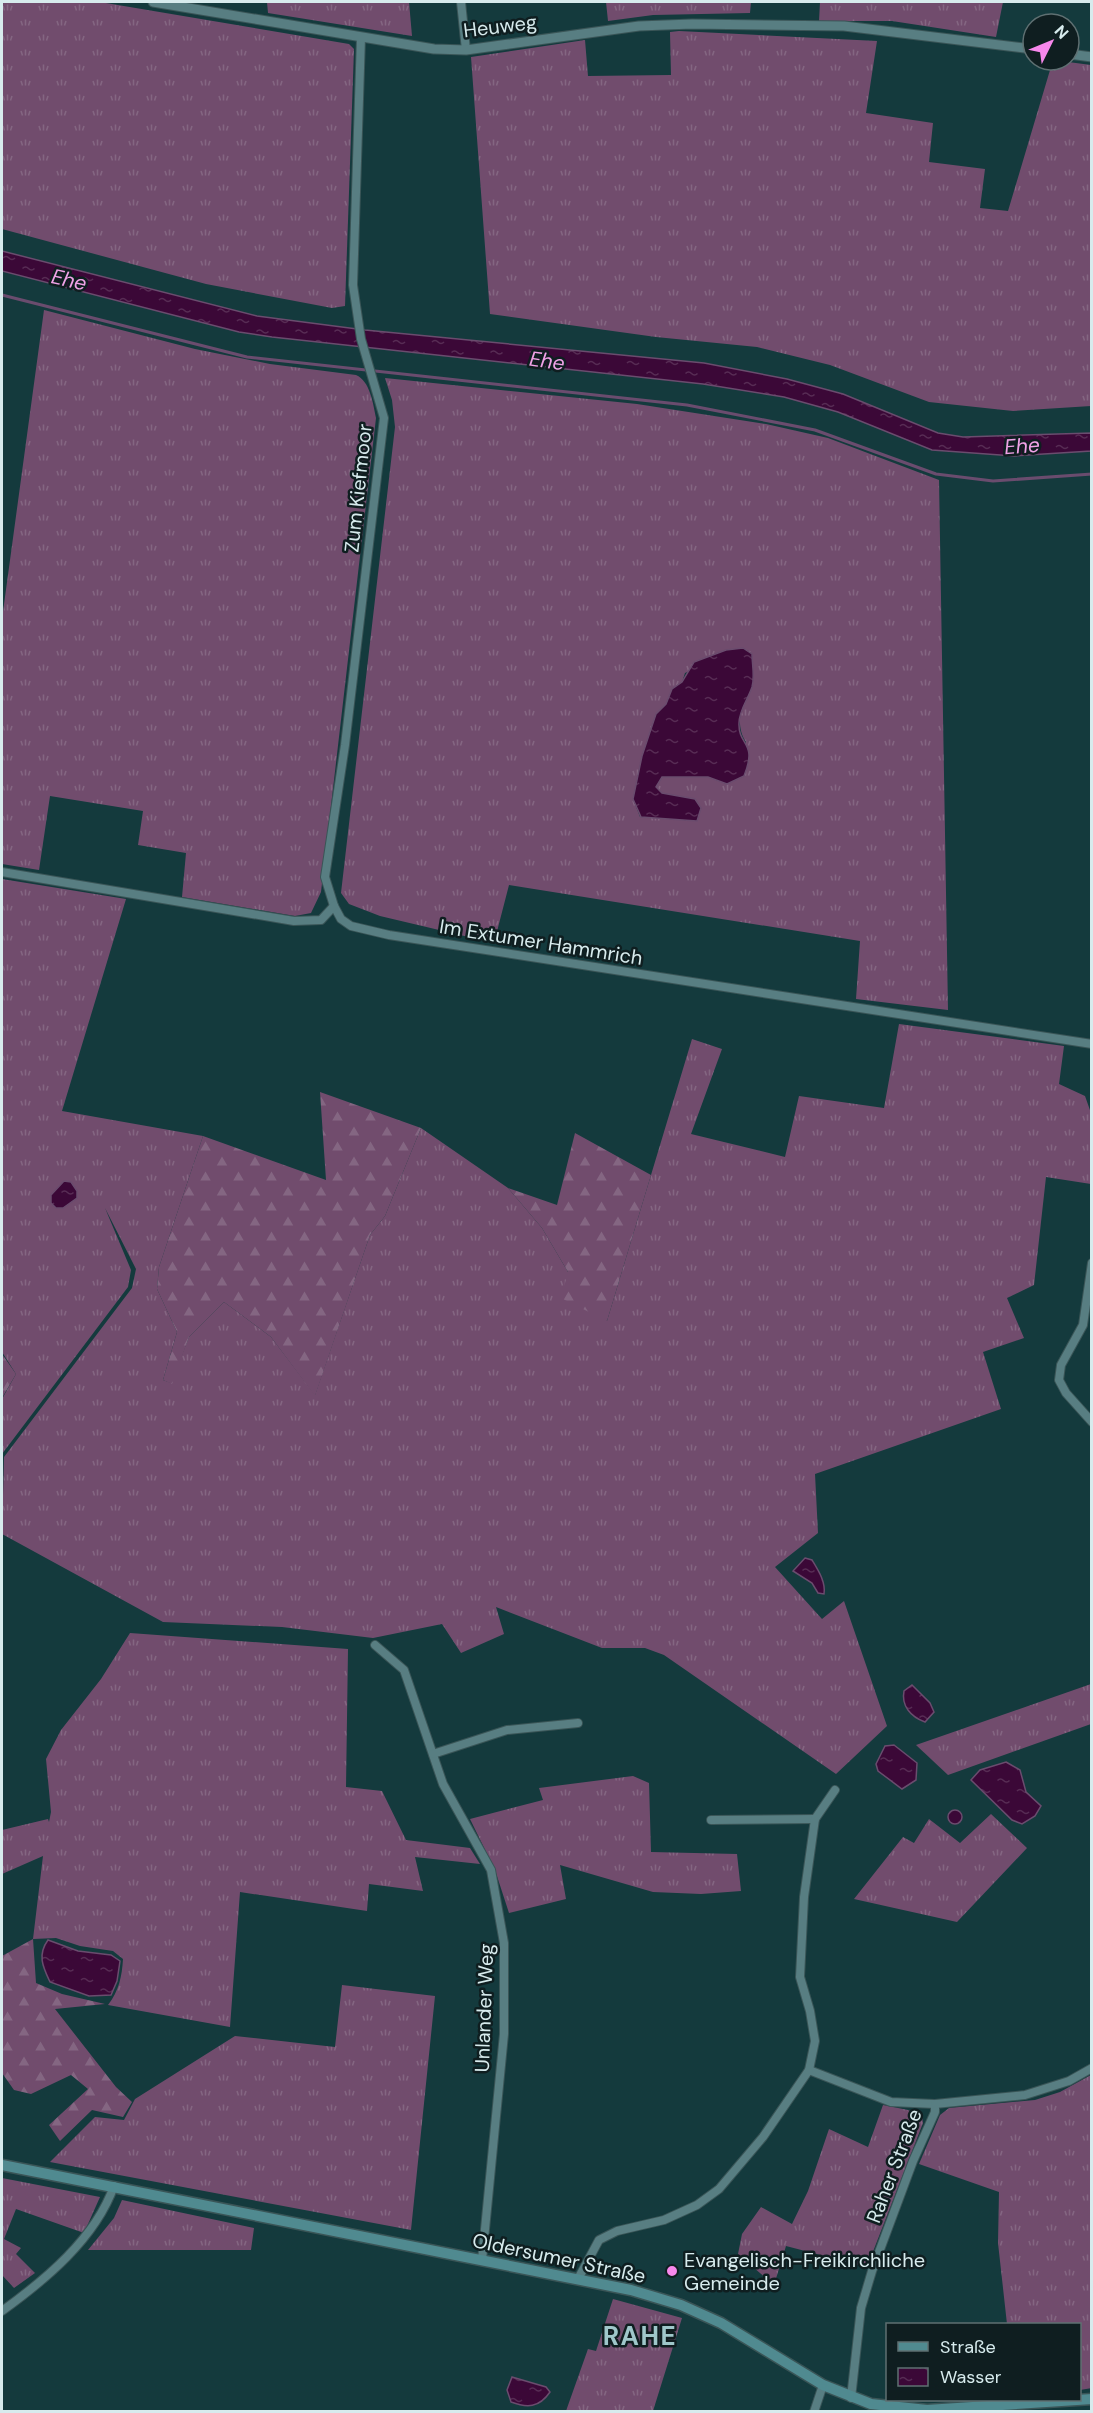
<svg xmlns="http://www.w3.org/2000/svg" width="1093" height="2413" font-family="'DM Sans',sans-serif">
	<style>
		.grass { fill: url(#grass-tufts); fill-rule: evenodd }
		.forest { fill: url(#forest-firs) }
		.water { fill: url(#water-ripples); stroke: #6a4c6e; stroke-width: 1.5 }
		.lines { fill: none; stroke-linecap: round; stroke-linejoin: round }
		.stream { stroke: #6a4c6e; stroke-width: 3 }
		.minor-casing { stroke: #3a5557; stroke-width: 10 }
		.tertiary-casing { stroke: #3a5557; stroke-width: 11 }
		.secondary-casing { stroke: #3a5557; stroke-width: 13 }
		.minor { stroke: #587e82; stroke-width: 8 }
		.tertiary { stroke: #587e82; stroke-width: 9 }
		.secondary { stroke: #508a90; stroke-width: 10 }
		.poi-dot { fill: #f788ec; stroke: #0f1e20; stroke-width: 2 }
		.labels { text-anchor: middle; stroke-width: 5; stroke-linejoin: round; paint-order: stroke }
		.street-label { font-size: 20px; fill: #d7ebed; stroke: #0f1e20 }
		.poi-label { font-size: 20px; fill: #d7ebed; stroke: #0f1e20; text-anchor: start }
		.water-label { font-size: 21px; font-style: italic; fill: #f0a2e7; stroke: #0f1e20 }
		.district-label { font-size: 26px; font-weight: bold; letter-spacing: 1.5px; fill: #9fc7ca; stroke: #0f1e20 }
	</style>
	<defs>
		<pattern id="grass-tufts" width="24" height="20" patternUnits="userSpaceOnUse" patternTransform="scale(1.5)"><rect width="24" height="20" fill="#714c6d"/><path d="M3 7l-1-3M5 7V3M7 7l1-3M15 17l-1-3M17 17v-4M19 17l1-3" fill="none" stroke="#846682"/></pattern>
		<pattern id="forest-firs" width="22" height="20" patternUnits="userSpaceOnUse" patternTransform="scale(1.5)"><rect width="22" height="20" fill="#714c6d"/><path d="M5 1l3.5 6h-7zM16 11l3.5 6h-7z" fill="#846682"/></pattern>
		<pattern id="water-ripples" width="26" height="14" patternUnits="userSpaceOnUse" patternTransform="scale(1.5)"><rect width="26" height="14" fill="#3b0837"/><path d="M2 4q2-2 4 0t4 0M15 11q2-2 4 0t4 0" fill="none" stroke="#572c54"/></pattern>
	</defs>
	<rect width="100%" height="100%" fill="#143a3d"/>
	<g class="grass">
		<polygon points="2,2 100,2 349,44 354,49 345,306 332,308 206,284 2,229"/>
		<polygon points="267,2 409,2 412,36 268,13"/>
		<polygon points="606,2 751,2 750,13 653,15 608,21"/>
		<polygon points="820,2 1003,2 996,37 892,21 819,21"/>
		<polygon points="679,31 877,41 866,113 933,123 929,162 985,169 980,208 1008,211 1053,60 1091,65 1091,406 1013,411 929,402 830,365 757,347 656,337 490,314 471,57 585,40 588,76 671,75 670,32"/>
		<path d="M44,310L195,349L270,364L356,375C370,381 373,403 376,418L321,892L311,913L295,916L182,897L186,853L138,845L143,811L50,796L39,870L2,864V619Z"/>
		<path d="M385,378L637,404L766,424L828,438L939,480L948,1010L856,999L860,941L509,885L494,943L380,916L349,904L341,893L395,427L392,400ZM743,648L752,654C753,683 729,717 746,742L727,784L708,777H662L656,787L662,793L675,796L697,821L640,817L633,799L642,756L656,714L666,704L672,689L682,682L685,673Z"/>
		<polygon points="2,879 126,899 62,1111 203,1136 159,1267 157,1289 177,1332 163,1380 171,1383 189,1337 224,1302 271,1337 315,1395 370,1235 385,1216 421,1128 508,1188 542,1228 568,1272 607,1321 692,1039 722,1049 691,1134 785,1157 799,1096 884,1108 899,1024 1064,1046 1059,1084 1085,1096 1091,1113 1091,1184 1046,1177 1034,1285 1007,1298 1024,1338 983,1352 1001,1409 815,1474 818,1533 775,1567 822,1619 844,1601 887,1726 836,1774 664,1655 645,1648 602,1648 496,1607 504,1634 461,1653 442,1624 373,1638 282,1627 163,1622 2,1534 4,1457 132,1288 136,1269 105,1208 131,1270 128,1287 2,1454 2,1399 16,1374 2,1352"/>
		<path d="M130,1633L348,1649L346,1787L382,1791L406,1840L470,1848L480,1864L415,1857L423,1891L369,1884L367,1911L240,1892L230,2027L108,2005C119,1991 122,1976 123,1959L113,1951L80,1946L56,1938L33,1939L43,1856L2,1874V1830L48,1819L49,1822L51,1812L46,1759L61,1730L101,1679Z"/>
		<polygon points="1091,1684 1091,1724 948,1775 916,1745"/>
		<polygon points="633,1776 649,1783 651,1852 737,1854 741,1891 701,1894 653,1892 560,1865 566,1899 509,1913 495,1870 470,1819 543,1800 539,1788"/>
		<polygon points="991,1814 1027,1848 957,1922 854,1899 903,1837 914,1843 929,1819 960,1843"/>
		<polygon points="342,1985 435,1996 411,2230 50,2162 95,2117 124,2120 135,2099 235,2036 335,2047"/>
		<polygon points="1091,2075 1092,2388 1080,2390 1080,2324 1007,2324 998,2243 999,2192 919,2164 940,2115 949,2108 1035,2100 1060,2092"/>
		<polygon points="883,2105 908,2110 922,2117 923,2123 867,2267 786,2246 774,2285 738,2254 742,2234 761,2207 792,2224 808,2191 829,2129 868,2147"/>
		<polygon points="2,2178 100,2197 84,2233 16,2209 4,2239 21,2248 16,2254 35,2273 14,2288 2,2275"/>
		<polygon points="122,2200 254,2228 251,2250 88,2250 114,2218"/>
		<polygon points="613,2299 682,2318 653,2411 566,2411 588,2349 596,2351"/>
	</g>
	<g class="forest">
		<polygon points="320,1092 421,1128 385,1216 370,1235 315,1396 271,1337 224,1302 189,1337 172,1384 163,1380 177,1332 157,1289 159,1267 203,1136 326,1180"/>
		<polygon points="575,1133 651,1175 607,1321 561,1298 568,1272 542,1228 508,1188 557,1205"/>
		<polygon points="2,1354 16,1374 2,1398"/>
		<polygon points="33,1939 36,1983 62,1994 105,2004 55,2009 116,2087 132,2102 123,2117 92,2110 60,2141 49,2125 88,2089 71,2075 31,2094 14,2090 2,2073 2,1956"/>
	</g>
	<g class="water">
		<polygon points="2,251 257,316 365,330 704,363 787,379 843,394 938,433 963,437 1091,433 1091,451 1014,456 932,450 838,412 784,397 703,384 272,337 239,332 2,271"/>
		<path d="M743,648L752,654C752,664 755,677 752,687C748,699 739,711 739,723C738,747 758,741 744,776L727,784L708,777H662L656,787L662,793L695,799L701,808L697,821L641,817L633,799L642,756L656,714L666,704L672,689L682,682L694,662L726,650Z"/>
		<polygon points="64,1181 71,1182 77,1191 77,1198 63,1208 56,1208 51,1203 51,1195"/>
		<path d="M805,1558L812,1560C818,1570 826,1582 824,1594L818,1593L812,1583L793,1571Z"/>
		<path d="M912,1685L930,1703L934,1712L925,1722C911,1717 901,1706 904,1691Z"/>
		<polygon points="894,1745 917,1763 916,1780 902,1789 878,1771 876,1764 885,1746"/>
		<polygon points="1006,1762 1020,1770 1026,1792 1041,1806 1035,1816 1022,1824 1012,1820 971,1780 980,1770"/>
		<circle cx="955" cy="1817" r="7"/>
		<path d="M48,1940L78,1951L111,1955L120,1961L117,1981L111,1995L89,1996L50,1982C43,1967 37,1955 48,1940Z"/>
		<path d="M512,2377L546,2387L550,2392C539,2408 527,2408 511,2402L507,2390Z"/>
	</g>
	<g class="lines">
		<polyline class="stream" points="2,295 247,357 687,405 815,430 936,474 993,481 1092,474"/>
		<g class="minor-casing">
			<g id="minor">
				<polyline points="461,2 466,50"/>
				<polyline points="361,37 353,285 361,339 384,418 345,745 325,877 334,906 341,919 351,926 389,935 1092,1044"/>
				<polyline points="2,872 294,921 321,920 334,906"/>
				<polyline points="1092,1263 1083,1325 1061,1365 1059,1380 1066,1393 1092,1422"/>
				<polyline points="375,1645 404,1670 443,1784 491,1870 504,1943 504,2034 482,2260"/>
				<polyline points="433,1754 507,1730 578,1723"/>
				<polyline points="711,1820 815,1819"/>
				<polyline points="809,2070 891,2102 935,2104"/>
				<polyline points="578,2279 599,2240 617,2231 664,2220 697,2205 719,2189 763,2137 809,2070 815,2041 810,2011 800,1977 804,1897 815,1819 835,1790"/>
				<path d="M2,2311C45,2280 95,2239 114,2186"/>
				<polyline points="851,2398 861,2308 872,2271 913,2161 935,2112 935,2104 1025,2095 1069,2081 1092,2068"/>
				<polyline points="814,2412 823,2385"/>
			</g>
		</g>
		<g class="tertiary-casing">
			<g id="tertiary">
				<polyline points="153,2 434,49 466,50 639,26 692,24 844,26 1033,49"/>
				<polyline points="1069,54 1092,57"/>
			</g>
		</g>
		<g class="secondary-casing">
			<polyline id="secondary" points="2,2165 631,2290 681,2305 721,2323 823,2385 871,2404 927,2410 1092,2399"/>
		</g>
		<use href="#minor" class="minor"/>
		<use href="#tertiary" class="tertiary"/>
		<use href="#secondary" class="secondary"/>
	</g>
	<circle class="poi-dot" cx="672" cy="2271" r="6"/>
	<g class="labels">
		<g class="street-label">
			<text transform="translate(500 26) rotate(-7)" y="7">Heuweg</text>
			<text transform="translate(358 488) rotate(-84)" y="7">Zum Kiefmoor</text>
			<text transform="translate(541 942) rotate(9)" y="7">Im Extumer Hammrich</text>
			<text transform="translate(484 2008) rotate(-88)" y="7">Unlander Weg</text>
			<text transform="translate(894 2166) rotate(-69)" y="7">Raher Straße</text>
			<text transform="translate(559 2258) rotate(12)" y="7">Oldersumer Straße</text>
		</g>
		<g class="poi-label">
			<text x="684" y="2267">Evangelisch-Freikirchliche<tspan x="684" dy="23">Gemeinde</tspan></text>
		</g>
		<g class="water-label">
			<text transform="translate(69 280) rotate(13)" y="7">Ehe</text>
			<text transform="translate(547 361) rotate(8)" y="7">Ehe</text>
			<text transform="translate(1022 446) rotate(-4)" y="7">Ehe</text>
		</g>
		<g class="district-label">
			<text x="640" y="2345">RAHE</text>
		</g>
	</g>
	<rect width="1093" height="2413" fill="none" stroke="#d7ebed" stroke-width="6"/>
	<rect x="886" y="2323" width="195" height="78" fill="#0f1e20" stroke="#5f7072" stroke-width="1.5"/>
	<rect x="898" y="2342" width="30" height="9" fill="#508a90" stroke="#5f7072" stroke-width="1.5"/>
	<text x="940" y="2353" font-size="18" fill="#d7ebed">Straße</text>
	<rect x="898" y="2368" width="30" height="18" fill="url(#water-ripples)" stroke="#5f7072" stroke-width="1.5"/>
	<text x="940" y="2383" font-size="18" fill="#d7ebed">Wasser</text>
	<g transform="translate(1051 42) rotate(47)"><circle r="28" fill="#0f1e20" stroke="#5f7072" stroke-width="1.5"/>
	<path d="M0-4.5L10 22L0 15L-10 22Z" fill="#f788ec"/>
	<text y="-9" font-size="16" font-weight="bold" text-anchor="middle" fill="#d7ebed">N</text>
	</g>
</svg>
